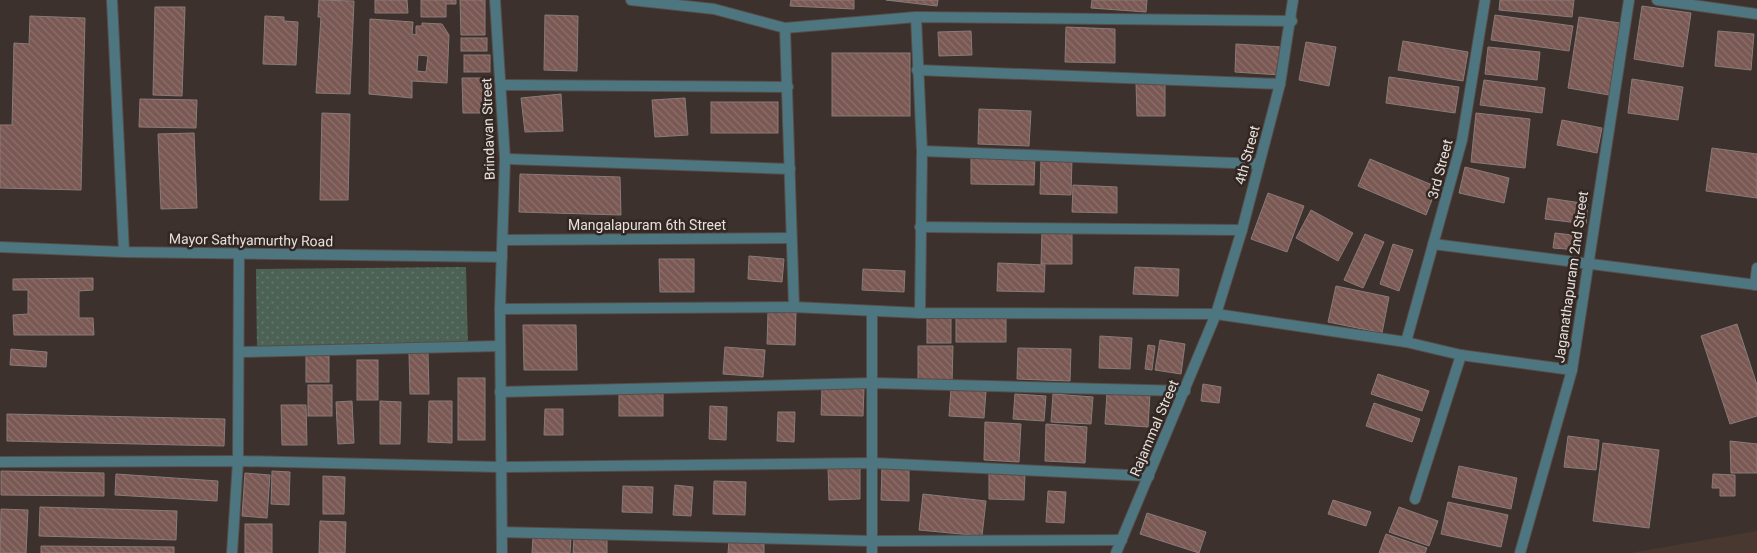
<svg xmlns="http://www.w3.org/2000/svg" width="1757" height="553" font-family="Roboto,sans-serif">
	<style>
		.built { fill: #493830 }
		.park { fill: url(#park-dots) }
		.building { fill: url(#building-back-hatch); stroke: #897b79; fill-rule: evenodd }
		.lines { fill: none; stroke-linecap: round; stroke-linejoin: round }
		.minor-casing { stroke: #574d48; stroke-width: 12 }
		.minor { stroke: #4e7680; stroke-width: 10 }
		.labels { text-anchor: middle; stroke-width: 5; stroke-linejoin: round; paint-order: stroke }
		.street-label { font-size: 14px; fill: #e7e0dc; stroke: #322722 }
	</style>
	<defs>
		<pattern id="park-dots" width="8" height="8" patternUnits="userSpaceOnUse" patternTransform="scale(1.25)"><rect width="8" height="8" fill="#4b6255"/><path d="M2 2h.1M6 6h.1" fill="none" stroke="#65786d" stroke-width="1.8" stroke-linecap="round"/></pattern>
		<pattern id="building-back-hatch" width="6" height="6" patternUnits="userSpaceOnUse" patternTransform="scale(1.25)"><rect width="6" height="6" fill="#7a5853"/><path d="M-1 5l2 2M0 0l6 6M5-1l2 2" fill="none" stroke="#8d706b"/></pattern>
	</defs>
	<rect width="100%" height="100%" fill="#3c312c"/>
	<polygon class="built" points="1757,531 1757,553 1630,553"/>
	<polygon class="park" points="466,267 468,347 257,352 256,269"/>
	<g class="building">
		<polygon points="319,0 354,1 350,94 316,93 321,17 318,17"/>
		<polygon points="375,0 407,0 408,13 375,13"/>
		<polygon points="421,0 456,0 456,4 446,4 446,17 421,17"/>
		<polygon points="460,0 485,0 485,35 461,35"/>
		<polygon points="791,0 854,0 854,9 790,6"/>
		<polygon points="886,0 938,0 937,6"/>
		<polygon points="1092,0 1147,0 1146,12 1091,8"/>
		<polygon points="1500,0 1574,0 1572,17 1499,10"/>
		<polygon points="1642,6 1691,13 1683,67 1634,59"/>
		<polygon points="155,7 185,7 182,96 153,95"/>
		<polygon points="545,15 578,16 577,71 544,70"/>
		<polygon points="1495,15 1573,26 1569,51 1491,40"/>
		<polygon points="30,16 85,18 81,190 0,188 0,125 12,125 14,43 29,44"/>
		<polygon points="265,16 284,17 284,21 298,22 296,65 263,64"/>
		<polygon points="1579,17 1620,23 1609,95 1568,88"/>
		<path d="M370,19L413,22L412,34L416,35V26H422V23L442,24L449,35L447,83L412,81V98L369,94ZM418,55L428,56L426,72L417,71Z"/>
		<polygon points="1066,27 1115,29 1115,63 1065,62"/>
		<polygon points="971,31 972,55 939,56 938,32"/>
		<polygon points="1718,31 1754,34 1751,70 1715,66"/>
		<rect x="461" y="38" width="26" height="13"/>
		<polygon points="1403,41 1468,52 1463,81 1398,70"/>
		<polygon points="1306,42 1336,47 1329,86 1299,80"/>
		<polygon points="1236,44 1282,47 1280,75 1235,72"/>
		<polygon points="1488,47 1540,52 1537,80 1485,74"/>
		<rect x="832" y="53" width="78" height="63"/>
		<rect x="464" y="55" width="26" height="17"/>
		<polygon points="1389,77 1459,87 1455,113 1386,103"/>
		<polygon points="462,78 484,78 484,113 463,113"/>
		<polygon points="1632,79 1683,87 1678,120 1628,113"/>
		<polygon points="1484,80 1545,88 1542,113 1480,105"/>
		<polygon points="1165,82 1165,116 1137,116 1136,83"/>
		<polygon points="561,94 563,131 525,132 521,98"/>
		<polygon points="685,98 688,135 655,137 652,100"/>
		<polygon points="140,99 197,100 196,128 139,127"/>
		<rect x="711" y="102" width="67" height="31"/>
		<polygon points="979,109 1031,111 1029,146 978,144"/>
		<polygon points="322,113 350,114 348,200 320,200"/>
		<polygon points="1476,113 1530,119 1525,168 1471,162"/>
		<polygon points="1562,120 1602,128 1597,153 1557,145"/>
		<polygon points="194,133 197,208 161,209 158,134"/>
		<polygon points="1712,148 1757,154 1757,198 1706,191"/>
		<polygon points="971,155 1035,156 1034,185 971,184"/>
		<polygon points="1041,158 1072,159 1071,195 1040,194"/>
		<polygon points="1370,159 1437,187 1426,215 1358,186"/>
		<polygon points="1465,167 1509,178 1504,203 1459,193"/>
		<polygon points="520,174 620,177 621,215 519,212"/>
		<polygon points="1073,185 1117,187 1117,213 1072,212"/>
		<polygon points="1268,193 1304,206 1287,252 1251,239"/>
		<polygon points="1548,198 1588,204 1586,224 1545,219"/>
		<polygon points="1311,210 1353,233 1338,261 1296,238"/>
		<polygon points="1042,231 1072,231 1072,264 1041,264"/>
		<polygon points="1555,233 1581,236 1579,250 1553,248"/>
		<polygon points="1365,234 1384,242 1363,288 1344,280"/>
		<polygon points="1393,244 1413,250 1399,291 1380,284"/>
		<polygon points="749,256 784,259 782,282 748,279"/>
		<polygon points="659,259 694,259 694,292 660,292"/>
		<polygon points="998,263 1045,265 1044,292 997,291"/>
		<polygon points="1135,267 1179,269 1178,296 1133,294"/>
		<polygon points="863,269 905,271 904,292 862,290"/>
		<polygon points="93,278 93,290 79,291 79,318 93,318 94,335 14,335 13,315 28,314 28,290 13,290 13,279"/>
		<polygon points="1336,286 1389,297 1382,333 1328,322"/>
		<polygon points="768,312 796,313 795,345 767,344"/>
		<rect x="927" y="315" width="24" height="28"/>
		<polygon points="956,315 1006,316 1006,342 956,342"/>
		<polygon points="1737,324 1757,385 1757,416 1730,424 1701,336"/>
		<polygon points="523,325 576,325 577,370 524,370"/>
		<polygon points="1100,336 1132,338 1130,369 1099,368"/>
		<polygon points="1160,340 1185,344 1181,374 1155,370"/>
		<polygon points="1148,345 1155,346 1152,370 1145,369"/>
		<polygon points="918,346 953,346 952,383 918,383"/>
		<polygon points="725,347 765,350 763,377 723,374"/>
		<polygon points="1018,348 1071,349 1070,381 1017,379"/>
		<polygon points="11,349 47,352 46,367 10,365"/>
		<polygon points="409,353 428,353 429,394 410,394"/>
		<rect x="306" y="354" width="23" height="28"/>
		<rect x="357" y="360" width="21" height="40"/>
		<polygon points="1378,374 1429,391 1422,411 1371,394"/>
		<rect x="458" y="378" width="27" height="62"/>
		<polygon points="1203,384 1221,387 1219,403 1201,401"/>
		<rect x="308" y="385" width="24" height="31"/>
		<polygon points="822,388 864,389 863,416 821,415"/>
		<polygon points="951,389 986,391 984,418 949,416"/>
		<rect x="619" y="390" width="44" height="26"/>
		<polygon points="1107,392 1150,394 1148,427 1105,424"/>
		<polygon points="1015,394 1046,396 1044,421 1013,419"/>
		<polygon points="1053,394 1093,397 1091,424 1051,422"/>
		<polygon points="352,401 354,443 338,444 336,402"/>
		<polygon points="380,401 401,402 400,444 380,444"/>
		<polygon points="429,401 452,401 452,443 428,442"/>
		<polygon points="1374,403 1420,419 1412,442 1366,426"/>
		<polygon points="281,405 306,405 307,445 282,445"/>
		<polygon points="710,406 727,407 726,440 709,439"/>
		<polygon points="545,409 563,409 563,435 544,435"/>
		<polygon points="778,412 795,412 794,442 777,441"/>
		<polygon points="7,414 225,419 224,446 7,441"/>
		<polygon points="985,422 1021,424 1019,462 984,460"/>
		<polygon points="1046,424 1087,427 1085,463 1045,461"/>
		<polygon points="1568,436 1599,440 1596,470 1564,467"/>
		<polygon points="1730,441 1757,444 1757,473 1731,473"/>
		<polygon points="1603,443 1659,450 1649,528 1593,521"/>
		<polygon points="882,466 909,467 909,501 881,500"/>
		<polygon points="1459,466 1517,478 1511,509 1452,497"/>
		<polygon points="828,467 860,467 860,499 829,500"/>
		<polygon points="1,471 104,473 104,496 1,495"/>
		<polygon points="272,471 290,472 289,505 271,504"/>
		<polygon points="989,472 1025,473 1024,500 989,499"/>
		<polygon points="245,473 270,475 267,518 242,516"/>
		<polygon points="116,474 218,481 217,501 115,495"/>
		<polygon points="1713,474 1735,475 1735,496 1720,496 1720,488 1712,488"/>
		<polygon points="323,476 345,477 344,514 323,514"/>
		<polygon points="714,481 746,482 745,515 713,514"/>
		<polygon points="675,485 693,487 691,516 673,515"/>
		<polygon points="623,486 653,487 652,513 622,512"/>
		<polygon points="1048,491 1066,492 1064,523 1046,522"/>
		<polygon points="923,494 986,501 982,536 919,530"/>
		<polygon points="1333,500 1371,512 1366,526 1328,514"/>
		<polygon points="1448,502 1508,515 1501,547 1441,534"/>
		<polygon points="40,507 177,511 176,540 39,536"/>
		<polygon points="1399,507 1438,521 1429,546 1389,532"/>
		<polygon points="1,509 28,510 26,553 0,553"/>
		<polygon points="1147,513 1206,532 1199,553 1140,534"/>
		<polygon points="320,521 346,522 345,553 319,553"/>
		<rect x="245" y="524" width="27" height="29"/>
		<polygon points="1386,534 1427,548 1425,553 1379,553"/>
		<polygon points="533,537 571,538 570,553 532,553"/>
		<polygon points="574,538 607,539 607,553 573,553"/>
		<polygon points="729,540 764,542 764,553 728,553"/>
		<polygon points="41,546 174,547 174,553 41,553"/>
	</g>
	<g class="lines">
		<g class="minor-casing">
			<g id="minor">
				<polyline points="112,0 124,252"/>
				<polyline points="495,0 505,159 500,309 794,307 920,313 1216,314 1406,342 1461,355 1572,370"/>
				<polyline points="631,0 714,9 785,28 916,17 1292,21"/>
				<polyline points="1657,0 1757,14"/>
				<polyline points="916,17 922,151 920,313"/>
				<polyline points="785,28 794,307"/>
				<polyline points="917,70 1280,84"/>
				<polyline points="501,85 788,87"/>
				<polyline points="922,151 1259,164"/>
				<polyline points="505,159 790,169"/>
				<polyline points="920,227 1242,230"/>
				<polyline points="504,240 791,238"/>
				<polyline points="1433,244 1757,285"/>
				<polyline points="0,247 124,252 502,257"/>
				<polyline points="1755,285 1757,268"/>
				<polyline points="500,309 502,553"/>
				<polyline points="1406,342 1462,140 1485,0"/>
				<polyline points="240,352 500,346"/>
				<polyline points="500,392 874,383 1185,391"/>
				<polyline points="0,462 238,461 500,467 873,463 1149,476"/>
				<polyline points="1415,499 1461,355"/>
				<polyline points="502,532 872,541 1122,540"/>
				<polyline points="232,553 238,461 239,253"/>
				<polyline points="872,553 872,311"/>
				<polyline points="1116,553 1216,314 1242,230 1280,84 1293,0"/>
				<polyline points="1520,553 1572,370 1629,0"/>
			</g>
		</g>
		<use href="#minor" class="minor"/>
	</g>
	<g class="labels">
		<g class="street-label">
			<text transform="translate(488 129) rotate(-92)" y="5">Brindavan Street</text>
			<text transform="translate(1247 155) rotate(-75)" y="5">4th Street</text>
			<text transform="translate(1440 169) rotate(-75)" y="5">3rd Street</text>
			<text x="647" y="230">Mangalapuram 6th Street</text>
			<text transform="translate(251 240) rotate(1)" y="5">Mayor Sathyamurthy Road</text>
			<text transform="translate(1571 277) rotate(-82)" y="5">Jaganathapuram 2nd Street</text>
			<text transform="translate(1154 428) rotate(-67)" y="5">Rajammal Street</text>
		</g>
	</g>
</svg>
